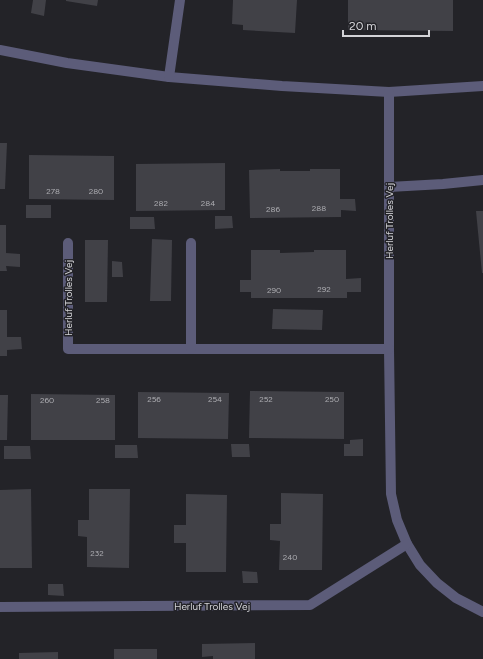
<svg xmlns="http://www.w3.org/2000/svg" width="483" height="659" font-family="Figtree,sans-serif">
	<style>
		.building { fill: #414147 }
		.lines { fill: none; stroke-linecap: round; stroke-linejoin: round }
		.minor { stroke: #5c5c79; stroke-width: 10 }
		.labels { text-anchor: middle; stroke-width: 3; stroke-linejoin: round; paint-order: stroke }
		.number-label { font-size: 8px; fill: #aeaeb3 }
		.street-label { font-size: 10px; fill: #d3d3d7; stroke: #232328 }
	</style>
	<rect width="100%" height="100%" fill="#232328"/>
	<g class="building">
		<polygon points="33,0 46,0 44,16 31,13"/>
		<polygon points="66,0 98,0 97,6 66,1"/>
		<polygon points="233,0 297,0 295,33 243,30 243,25 232,24"/>
		<polygon points="348,0 453,0 453,31 348,30"/>
		<polygon points="0,143 7,143 5,189 0,189"/>
		<polygon points="29,155 114,156 114,200 29,199"/>
		<polygon points="225,163 225,210 136,211 136,164"/>
		<polygon points="280,169 280,171 310,171 310,169 340,169 340,199 355,199 356,211 341,210 341,217 250,218 249,170"/>
		<rect x="26" y="205" width="25" height="13"/>
		<polygon points="476,211 483,211 483,273 482,273"/>
		<polygon points="215,216 232,216 233,228 215,229"/>
		<polygon points="130,217 154,217 155,229 130,229"/>
		<polygon points="0,225 6,225 6,253 20,254 20,267 6,266 7,271 0,271"/>
		<polygon points="152,239 172,240 171,301 150,301"/>
		<polygon points="85,240 108,240 107,302 85,302"/>
		<polygon points="251,250 280,250 280,253 314,252 314,250 346,250 346,279 361,278 361,292 347,292 347,298 251,298 251,292 240,292 240,280 251,280"/>
		<polygon points="112,261 122,262 123,277 112,277"/>
		<polygon points="273,309 323,310 322,330 272,329"/>
		<polygon points="0,310 7,310 7,337 21,337 22,349 7,350 7,356 0,356"/>
		<polygon points="250,391 344,392 344,439 249,438"/>
		<polygon points="138,392 229,393 228,439 138,438"/>
		<polygon points="31,394 115,395 115,440 31,440"/>
		<polygon points="0,395 8,395 7,440 0,440"/>
		<polygon points="363,439 363,456 344,456 344,444 350,444 350,440"/>
		<polygon points="231,444 249,444 250,457 232,457"/>
		<polygon points="115,445 137,445 138,458 115,458"/>
		<polygon points="4,446 30,446 31,459 4,459"/>
		<polygon points="31,489 32,568 0,568 0,490"/>
		<polygon points="89,489 130,489 129,568 87,567 87,537 78,536 78,520 89,520"/>
		<polygon points="281,493 323,494 322,570 279,570 280,541 270,540 270,524 281,524"/>
		<polygon points="186,494 227,495 226,572 186,572 186,543 174,543 174,525 186,525"/>
		<polygon points="242,571 257,572 258,583 243,583"/>
		<polygon points="48,584 63,584 64,596 48,595"/>
		<polygon points="255,643 255,659 213,659 213,656 202,657 202,644"/>
		<rect x="114" y="649" width="43" height="10"/>
		<polygon points="58,652 58,659 19,659 19,653"/>
	</g>
	<g class="lines">
		<g class="minor">
			<polyline points="0,50 67,63 169,77 282,86 389,92 483,86"/>
			<polyline points="169,77 180,0"/>
			<polyline points="389,92 389,349 391,494 397,520 407,544 420,565 437,583 456,598 483,612"/>
			<polyline points="389,187 443,184 483,180"/>
			<polyline points="68,243 68,349 389,349"/>
			<polyline points="191,349 191,243"/>
			<polyline points="0,607 310,605 407,544"/>
		</g>
	</g>
	<g class="labels">
		<g class="number-label">
			<text x="53" y="194">278</text>
			<text x="96" y="194">280</text>
			<text x="161" y="206">282</text>
			<text x="208" y="206">284</text>
			<text x="319" y="211">288</text>
			<text x="273" y="212">286</text>
			<text x="324" y="292">292</text>
			<text x="274" y="293">290</text>
			<text x="154" y="402">256</text>
			<text x="215" y="402">254</text>
			<text x="266" y="402">252</text>
			<text x="332" y="402">250</text>
			<text x="47" y="403">260</text>
			<text x="103" y="403">258</text>
			<text x="97" y="556">232</text>
			<text x="290" y="560">240</text>
		</g>
		<g class="street-label">
			<text transform="translate(389 221) rotate(-90)" y="4">Herluf Trolles Vej</text>
			<text transform="translate(68 298) rotate(-90)" y="4">Herluf Trolles Vej</text>
			<text x="212" y="610">Herluf Trolles Vej</text>
		</g>
	</g>
	<path d="M343 30v6h86v-6" fill="none" stroke="#d3d3d7" stroke-width="2"/>
	<text x="349" y="30" font-size="12" fill="#d3d3d7" stroke="#232328" stroke-width="3" paint-order="stroke">20 m</text>
</svg>
